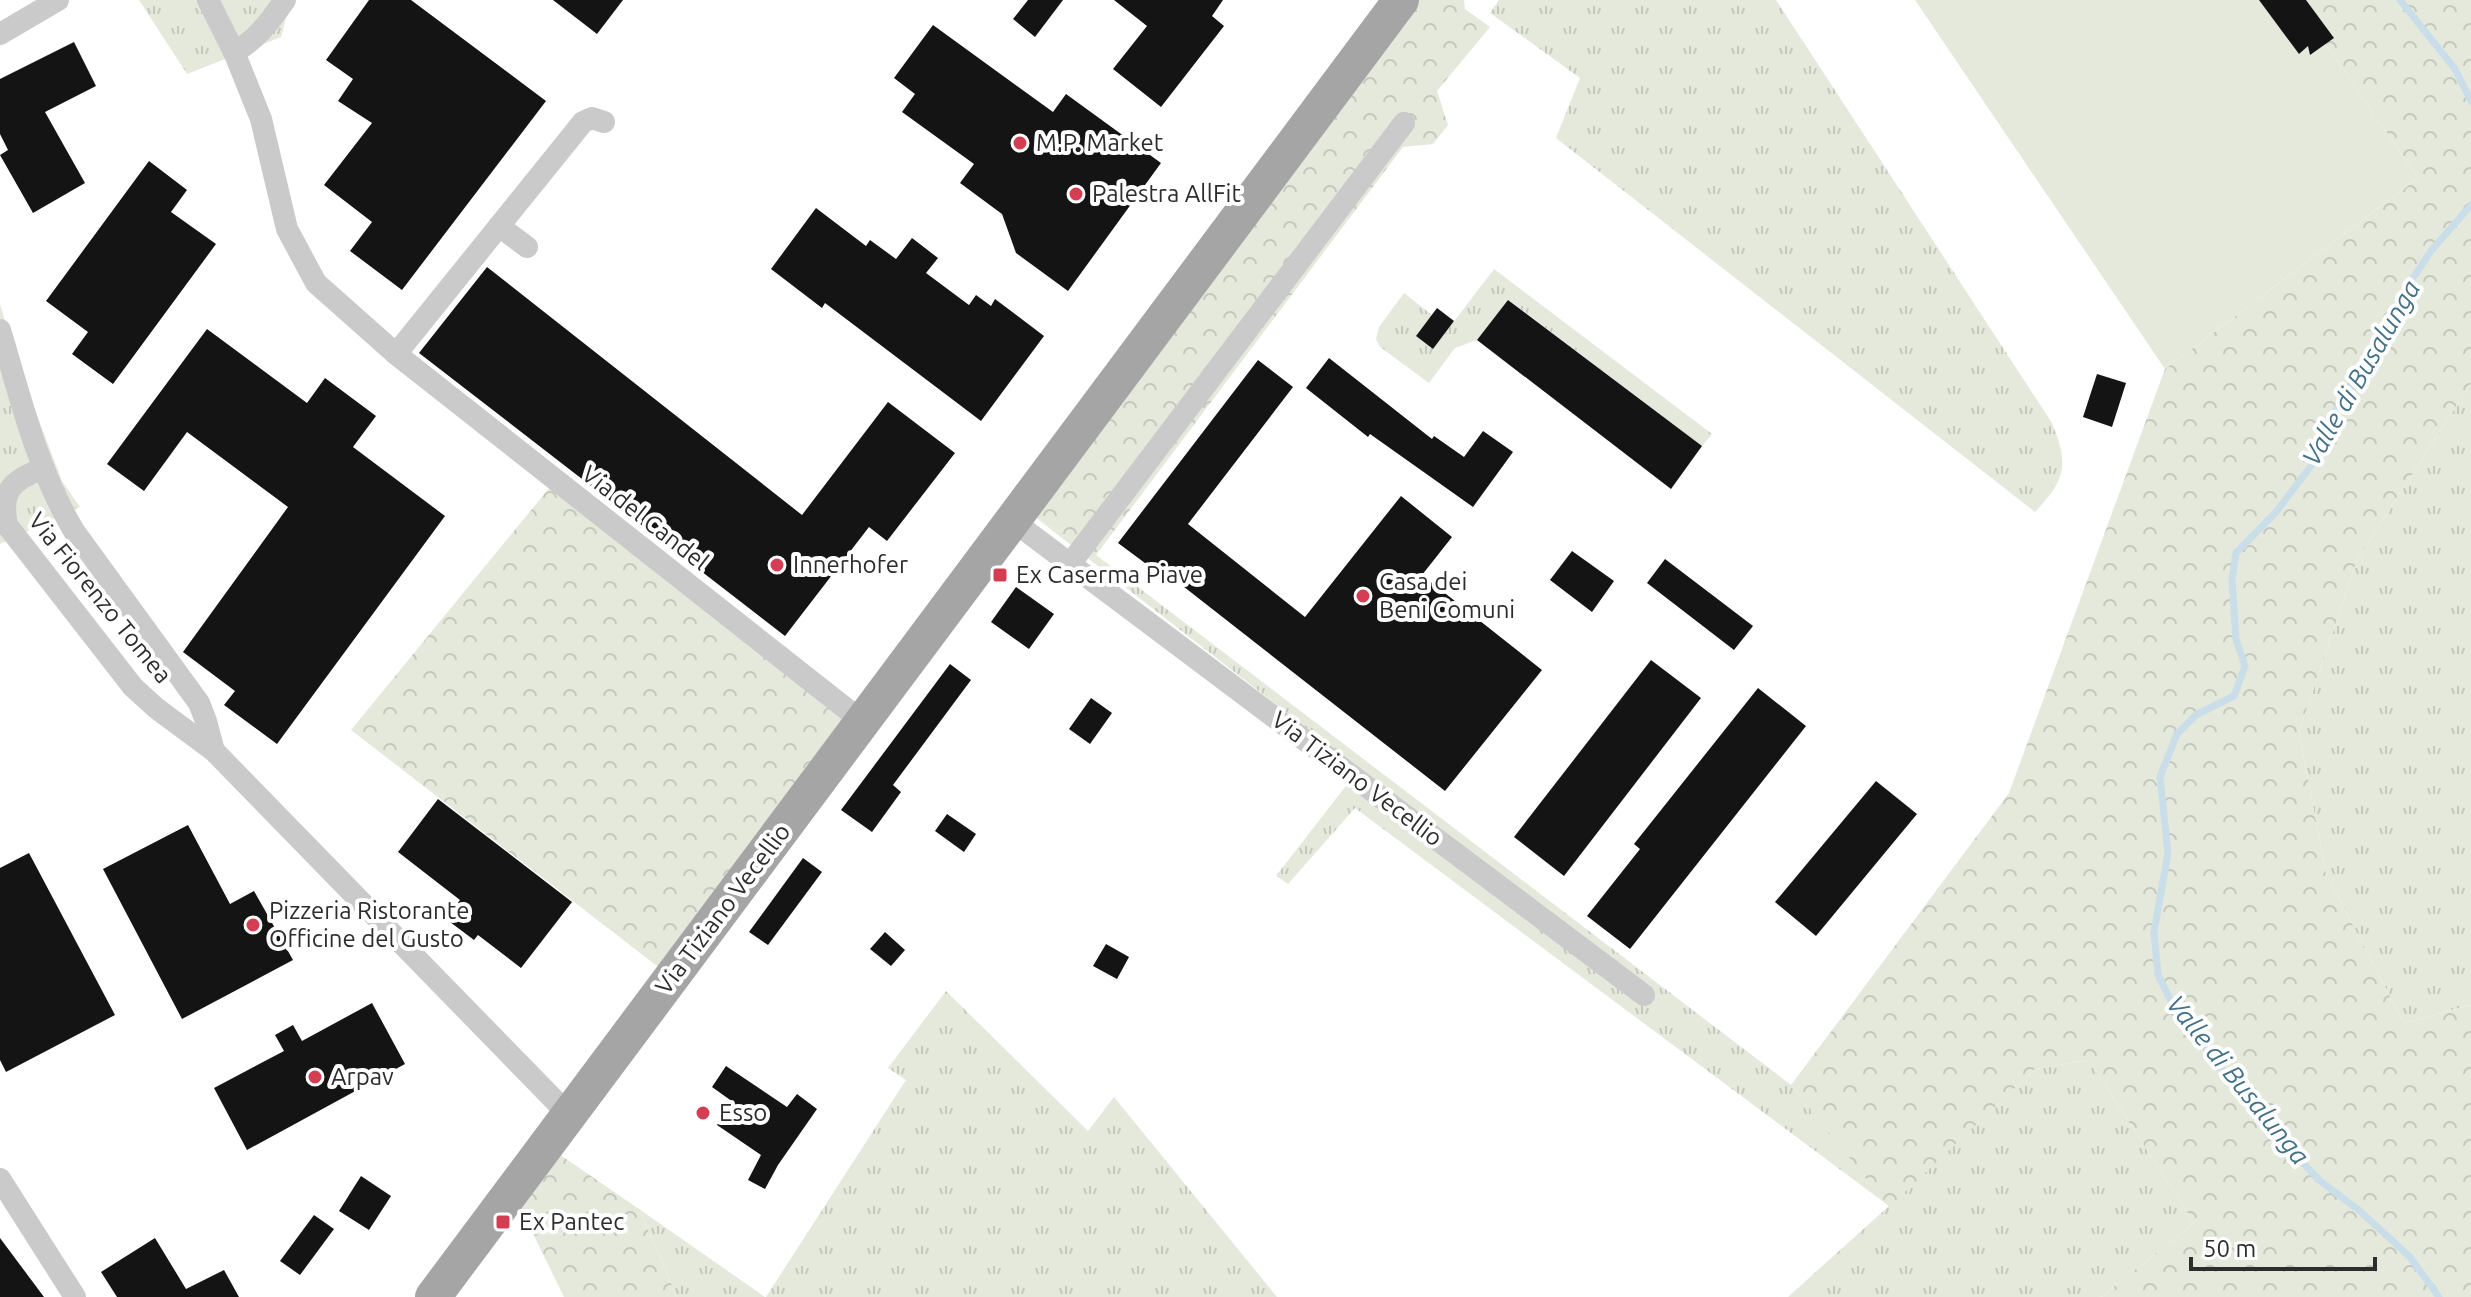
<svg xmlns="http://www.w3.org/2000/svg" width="2471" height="1297" font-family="Ubuntu,sans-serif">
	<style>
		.grass { fill: url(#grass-tufts) }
		.forest { fill: url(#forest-crowns) }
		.garden { fill: #e4e9dc }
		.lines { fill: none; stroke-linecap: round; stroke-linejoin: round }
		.stream { stroke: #c9dee8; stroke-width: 7 }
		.building { fill: #141414 }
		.minor { stroke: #cacaca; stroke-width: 22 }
		.primary { stroke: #a5a5a5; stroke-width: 36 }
		.poi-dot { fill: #d53e52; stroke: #fff; stroke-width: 3 }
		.labels { text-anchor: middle; stroke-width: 8; stroke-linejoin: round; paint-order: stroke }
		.poi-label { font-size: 24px; fill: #2d2d2d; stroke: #fff; text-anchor: start }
		.street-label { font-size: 24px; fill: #2d2d2d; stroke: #fff }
		.water-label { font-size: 26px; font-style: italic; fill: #437187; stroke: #fff }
	</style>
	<defs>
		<pattern id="grass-tufts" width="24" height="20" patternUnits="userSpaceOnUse" patternTransform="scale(2)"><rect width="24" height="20" fill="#e4e9dc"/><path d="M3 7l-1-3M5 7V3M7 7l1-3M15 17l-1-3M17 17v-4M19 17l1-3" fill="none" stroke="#c4c8bd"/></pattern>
		<pattern id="forest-crowns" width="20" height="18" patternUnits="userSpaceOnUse" patternTransform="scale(2)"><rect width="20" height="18" fill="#e4e9dc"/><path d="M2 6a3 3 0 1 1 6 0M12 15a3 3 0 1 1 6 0" fill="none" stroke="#c4c8bd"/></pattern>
	</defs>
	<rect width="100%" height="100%" fill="#fff"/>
	<g class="grass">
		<polygon points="139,0 296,0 288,10 281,37 187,74"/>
		<path d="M1499,0H1776L2052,423C2069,464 2066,480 2035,512L1556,138L1580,78L1490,13Z"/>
		<polygon points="1494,269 1712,434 1702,446 1509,300 1477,340 1455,348 1429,383 1380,347 1376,339 1379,327 1404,293 1432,315 1416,336 1433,349"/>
		<polygon points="0,304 16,360 62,481 80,507 0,544"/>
		<polygon points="2471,383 2471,1005 2404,1023 2326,874 2299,732 2357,560"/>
		<polygon points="1035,517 1096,555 1791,1085 1889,1206 2035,1069 2089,1060 2194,1223 2101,1297 1788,1297 1889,1206 1355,808 1288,884 1276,876 1359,769"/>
		<polygon points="946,991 1088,1131 1114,1097 1277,1297 766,1297 906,1080 888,1068"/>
		<polygon points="639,1209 765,1297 677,1297"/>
	</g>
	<g class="forest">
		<polygon points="1381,0 1464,0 1465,9 1490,27 1437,91 1448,125 1433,144 1403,147 1096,555 1035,517"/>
		<polygon points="2295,0 2471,0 2471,383 2357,560 2299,732 2326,874 2404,1023 2471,1005 2471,1297 2101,1297 2194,1223 2089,1060 2035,1069 1889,1207 1791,1085 2009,793 2165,369 2418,178"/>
		<polygon points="550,487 871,732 679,983 351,730"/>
		<polygon points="556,1152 639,1209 677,1297 564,1297 518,1203"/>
	</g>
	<polygon class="garden" points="1915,0 2295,0 2418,178 2165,369"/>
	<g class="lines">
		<g class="stream">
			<polyline points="2400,0 2455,69 2471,101"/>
			<polyline points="2439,1297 2410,1257 2360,1211 2319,1180 2268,1125 2178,1015 2158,975 2154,932 2168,853 2160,777 2177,734 2196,715 2234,696 2245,666 2236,639 2232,580 2236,553 2276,512 2317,458 2331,417 2353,384 2405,290 2431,251 2471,205"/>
		</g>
	</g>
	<g class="building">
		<polygon points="369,0 411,0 546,101 402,290 350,251 372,222 324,185 372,123 338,101 353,79 326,60"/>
		<polygon points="553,0 623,0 597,34"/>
		<polygon points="1028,0 1063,0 1035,37 1013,19"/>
		<polygon points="1114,0 1223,0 1212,16 1224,26 1161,107 1113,69 1147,26"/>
		<polygon points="2259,0 2306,0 2334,38 2310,55 2308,46 2299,54"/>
		<polygon points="933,25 1053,112 1066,94 1161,163 1068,291 1016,253 1002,214 960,183 974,164 902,112 915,94 894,78"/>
		<polygon points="74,42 96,86 45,112 85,183 33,213 0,155 8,150 0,134 0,79"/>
		<polygon points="149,161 187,190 171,212 216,244 113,384 72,354 88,332 46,301"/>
		<polygon points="816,208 866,246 870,240 896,259 912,238 938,258 926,273 969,305 976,295 991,306 995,299 1044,336 981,421 825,303 822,308 771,269"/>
		<polygon points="487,267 802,515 888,402 955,453 887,541 869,527 785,636 419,353"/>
		<polygon points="1508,300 1702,446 1671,489 1477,340"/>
		<polygon points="1437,308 1454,321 1433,349 1416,336"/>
		<polygon points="207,329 307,403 325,378 376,416 353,447 445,516 277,744 224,705 235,691 183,652 288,507 187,432 144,491 107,464"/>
		<polygon points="1329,358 1432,439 1434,436 1464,457 1483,431 1513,452 1473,507 1370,434 1368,437 1306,388"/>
		<polygon points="1258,360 1293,387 1188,524 1305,617 1401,496 1452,537 1422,575 1542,670 1445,791 1156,565 1153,569 1118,543"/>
		<polygon points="2097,374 2126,383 2112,427 2083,417"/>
		<polygon points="1572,551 1614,581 1592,612 1550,580"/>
		<polygon points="1665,559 1753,626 1734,650 1647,583"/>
		<polygon points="1016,587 1054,614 1029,649 991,622"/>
		<polygon points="1651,660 1701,698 1564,876 1514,837"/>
		<polygon points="950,664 971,680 893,785 901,792 872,832 841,810"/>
		<polygon points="1758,688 1806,726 1630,949 1587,916 1640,849 1634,844"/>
		<polygon points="1091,698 1112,713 1090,744 1069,729"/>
		<polygon points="1876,781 1917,814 1816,936 1775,902"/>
		<polygon points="438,799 572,902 521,968 478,935 474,940 446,919 460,900 398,852"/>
		<polygon points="947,814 976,834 964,852 935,831"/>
		<polygon points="188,825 230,904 254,891 293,960 182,1019 103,869"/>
		<polygon points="29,853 115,1015 6,1072 0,1060 0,868"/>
		<polygon points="803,858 822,872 768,945 749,932"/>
		<polygon points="885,932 905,950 891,966 870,949"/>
		<polygon points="1106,944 1129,957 1117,979 1093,966"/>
		<polygon points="372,1003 405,1064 247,1150 214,1088 284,1051 275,1035 293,1025 302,1041"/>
		<polygon points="726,1066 787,1107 797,1094 817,1109 778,1165 765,1189 748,1180 761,1155 717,1125 733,1102 712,1087"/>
		<polygon points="361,1176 391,1196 369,1230 339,1211"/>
		<polygon points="314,1215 334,1229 300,1275 280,1261"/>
		<polygon points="0,1238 44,1297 0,1297"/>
		<polygon points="155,1238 186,1289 224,1270 239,1297 117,1297 101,1272"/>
	</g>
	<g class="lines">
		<g class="minor">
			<polyline points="208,0 234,52 261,119 287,229 316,283 396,354 863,722"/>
			<polyline points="0,34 58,0"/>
			<path d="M234,52C257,40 270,21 285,0"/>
			<polyline points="499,226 527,247"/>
			<path d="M0,330C21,399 37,469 74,531L199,703L206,721L214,751"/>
			<polyline points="396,354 583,122 592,118 604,122"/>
			<path d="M42,469C12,480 0,491 7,525L133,687L156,708L214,751L569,1115"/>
			<polyline points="1013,521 1644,995"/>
			<polyline points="1070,564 1404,123"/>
			<polyline points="0,1179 75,1297"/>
		</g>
		<polyline class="primary" points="433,1297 1401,0"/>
	</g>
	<g class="poi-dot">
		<circle cx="1020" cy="143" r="8"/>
		<circle cx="1076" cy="194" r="8"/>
		<circle cx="777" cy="565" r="8"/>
		<rect x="992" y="567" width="16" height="16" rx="4"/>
		<circle cx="1363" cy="596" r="8"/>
		<circle cx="253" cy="925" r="8"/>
		<circle cx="315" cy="1077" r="8"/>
		<circle cx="703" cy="1113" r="8"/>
		<rect x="495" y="1214" width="16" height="16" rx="4"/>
	</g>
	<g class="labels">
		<g class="poi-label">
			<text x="1036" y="151">M.P. Market</text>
			<text x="1092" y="202">Palestra AllFit</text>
			<text x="793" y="573">Innerhofer</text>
			<text x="1016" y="583">Ex Caserma Piave</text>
			<text x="1379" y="590">Casa dei<tspan x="1379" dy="28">Beni Comuni</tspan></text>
			<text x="269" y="919">Pizzeria Ristorante<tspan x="269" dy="28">Officine del Gusto</tspan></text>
			<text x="331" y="1085">Arpav</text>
			<text x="719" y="1121">Esso</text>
			<text x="519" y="1230">Ex Pantec</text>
		</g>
		<g class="street-label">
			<text transform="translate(645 518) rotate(38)" y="8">Via del Candel</text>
			<text transform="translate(100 598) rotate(51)" y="8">Via Fiorenzo Tomea</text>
			<text transform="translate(1357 779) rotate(37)" y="8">Via Tiziano Vecellio</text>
			<text transform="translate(723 909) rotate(-53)" y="8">Via Tiziano Vecellio</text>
		</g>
		<g class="water-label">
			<text transform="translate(2361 373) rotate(-60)" y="9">Valle di Busalunga</text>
			<text transform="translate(2238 1080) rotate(51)" y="9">Valle di Busalunga</text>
		</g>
	</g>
	<path d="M2191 1257v12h184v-12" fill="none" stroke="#2d2d2d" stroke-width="4"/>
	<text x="2203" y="1257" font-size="24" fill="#2d2d2d" stroke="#ffffff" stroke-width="6" paint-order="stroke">50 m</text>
</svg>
